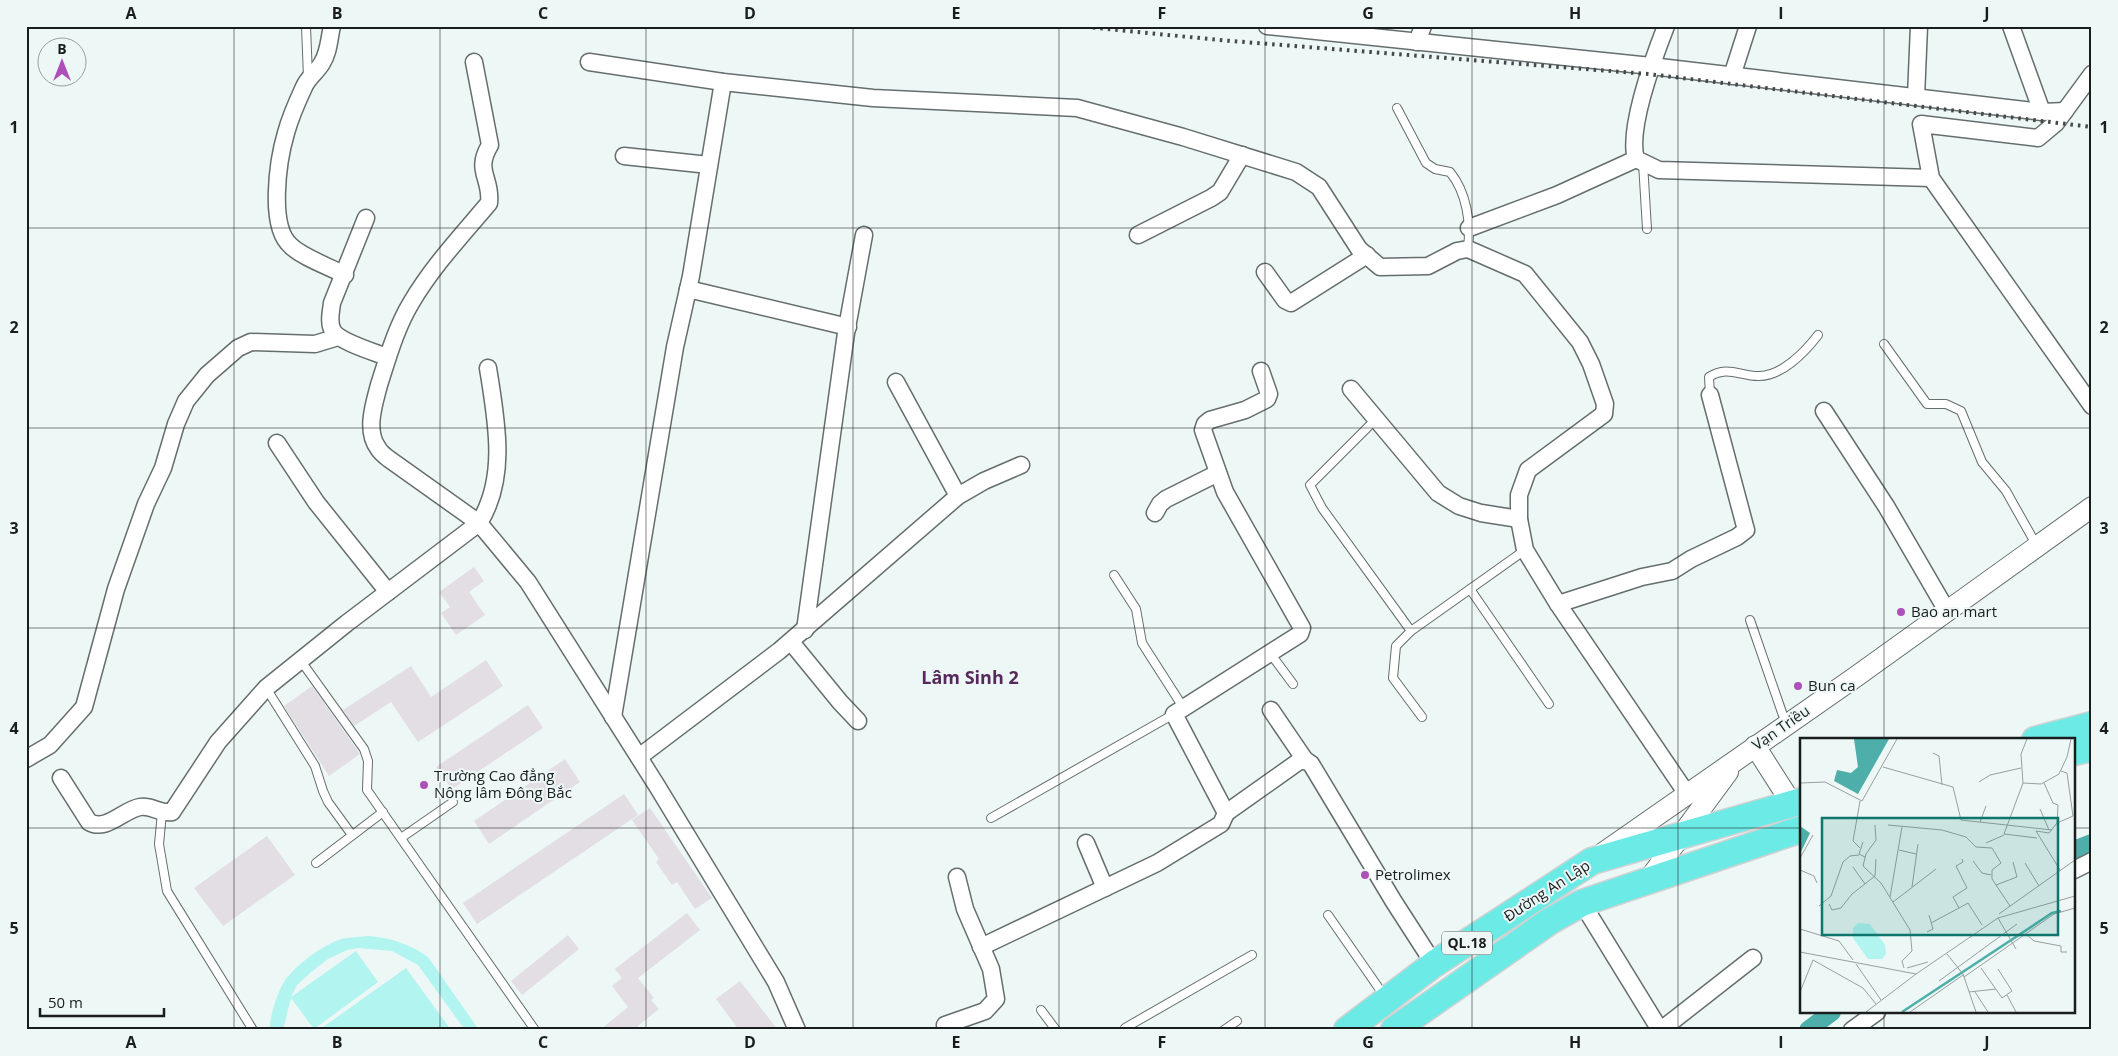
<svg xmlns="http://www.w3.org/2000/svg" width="2118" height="1056" font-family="'Open Sans',sans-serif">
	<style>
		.green { fill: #b1f4f0 }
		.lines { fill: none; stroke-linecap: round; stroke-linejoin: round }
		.canal { stroke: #4eafaa; stroke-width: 18 }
		.building { fill: #e3dee4 }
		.service-casing { stroke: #656d6d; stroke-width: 10 }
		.minor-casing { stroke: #656d6d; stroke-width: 19 }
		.tertiary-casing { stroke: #656d6d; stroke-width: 22 }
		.trunk-casing { stroke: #d1d2d2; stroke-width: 29 }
		.service { stroke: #fff; stroke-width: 8 }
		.minor { stroke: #fff; stroke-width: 16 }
		.tertiary { stroke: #fff; stroke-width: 20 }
		.trunk { stroke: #6cebe6; stroke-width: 26 }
		.rail { stroke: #444848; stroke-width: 4; stroke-dasharray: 2.5 5; stroke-linecap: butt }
		.grid { fill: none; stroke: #1a1d1d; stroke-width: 1; stroke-opacity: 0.55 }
		.poi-dot { fill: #ae50ba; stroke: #edf7f6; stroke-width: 2 }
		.labels { text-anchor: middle; stroke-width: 4; stroke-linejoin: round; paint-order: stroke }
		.shield { fill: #edf7f6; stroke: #595e5e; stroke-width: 1 }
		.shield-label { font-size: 14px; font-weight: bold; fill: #1a1d1d }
		.poi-label { font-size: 15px; fill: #1a1d1d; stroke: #edf7f6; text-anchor: start }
		.street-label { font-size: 15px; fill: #1a1d1d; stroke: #edf7f6 }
		.quarter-label { font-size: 18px; font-weight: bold; fill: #56285c; stroke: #edf7f6 }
		.inset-river { fill: none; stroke: #4eafaa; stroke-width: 2.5 }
		.inset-road { fill: none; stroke: #99a09f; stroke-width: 1 }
		.view { fill: #0f766e; fill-opacity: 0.15; stroke: #0f766e; stroke-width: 2.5 }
		.inset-edge { fill: none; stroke: #1a1d1d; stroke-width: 2.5 }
		.neatline { fill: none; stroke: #1a1d1d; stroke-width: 2 }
		.grid-label { font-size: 16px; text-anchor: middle; font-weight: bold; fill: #1a1d1d }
	</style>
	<rect width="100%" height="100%" fill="#edf7f6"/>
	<g class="green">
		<path d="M369,936C391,938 410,944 428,957L479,1030H465L418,965L392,951L358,948L347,950L328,959L310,973L297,985L291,997L356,951L378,982L314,1029L291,998L283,1030H269C271,1014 276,996 284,982C295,965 326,942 346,938C354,937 362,937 369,936Z"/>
		<polygon points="406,968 451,1030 319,1030"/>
	</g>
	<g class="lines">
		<g class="canal">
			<polyline points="2074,850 2092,843"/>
			<polyline points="1808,1030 1832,1012"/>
		</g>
	</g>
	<g class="building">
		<polygon points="474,567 484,581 469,592 485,615 456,635 441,613 450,607 439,592"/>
		<polygon points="486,660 503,686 418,742 391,702 354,726 343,710 411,666 431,697"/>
		<polygon points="312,686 360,754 329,776 284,706"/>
		<polygon points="528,705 543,728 452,789 436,767"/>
		<polygon points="565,759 580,782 489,844 474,821"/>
		<polygon points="624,794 638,815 477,924 463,903"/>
		<polygon points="650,808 712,898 695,909 677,882 672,885 656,862 659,859 632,820"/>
		<polygon points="267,836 295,875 223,926 194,888"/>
		<polygon points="687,913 700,930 638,978 654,998 651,1000 659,1009 633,1030 600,1030 628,1007 612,986 622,978 615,969"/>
		<polygon points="568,935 579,949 522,995 511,981"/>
		<polygon points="740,981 778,1030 739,1030 716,999"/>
	</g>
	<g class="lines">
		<g class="service-casing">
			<g id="service">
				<polyline points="306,26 308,77"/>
				<path d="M1397,108L1426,163L1435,169L1450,172C1467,193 1471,223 1468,249"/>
				<polyline points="1643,163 1647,229"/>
				<polyline points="1884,344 1927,404 1946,404 1961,411 1982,462 2006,491 2037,546"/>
				<path d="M1710,395L1709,377C1727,365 1740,376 1758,376C1781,377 1805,352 1818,335"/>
				<polyline points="1376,419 1310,485 1322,508 1411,631"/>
				<polyline points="1114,575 1136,609 1142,643 1183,707"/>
				<polyline points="1470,589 1549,704"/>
				<polyline points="1750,620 1786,724"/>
				<polyline points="1270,653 1293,684"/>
				<polyline points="301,661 364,749 368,761 367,790 535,1030"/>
				<polyline points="266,688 315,766 323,791 328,802 352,835"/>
				<polyline points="1422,717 1393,678 1396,646 1411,631 1525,550"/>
				<polyline points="162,813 159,844 167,891 253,1030"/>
				<polyline points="991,818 1174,714"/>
				<polyline points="401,838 453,802"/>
				<polyline points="316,863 383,812"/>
				<polyline points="1328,915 1385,997"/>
				<polyline points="1041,1010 1056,1030"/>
				<polyline points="1125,1028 1252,955"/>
				<polyline points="1224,1030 1237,1021"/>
			</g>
		</g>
		<g class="minor-casing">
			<g id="minor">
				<path d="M332,26C329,39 329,52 322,63C317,72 308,77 304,87C297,102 290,118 286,133C278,160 268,227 291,246C302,257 330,267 345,275"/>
				<polyline points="1267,26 1651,66 2042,112 2065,111"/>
				<path d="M1666,26C1654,57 1627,129 1636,159L1659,170L1931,178"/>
				<polyline points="2011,26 2042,112"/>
				<polyline points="1417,42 1423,26"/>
				<path d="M474,62L490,145C474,171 492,178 489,203C462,235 432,267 411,303C396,328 388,357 379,385C374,404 365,431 378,448C380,452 385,456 389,459L479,523L528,582L657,786L776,982L797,1030"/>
				<polyline points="589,62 723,82 873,98 1077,108 1183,137 1296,172 1319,187 1359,249 1380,267 1428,266 1457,251 1468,249 1525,274 1580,342 1591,364 1605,404 1604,414 1528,470 1519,495 1519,519 1525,550 1558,604 1687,794"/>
				<polyline points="2092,74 2056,123 2038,138 1921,124 1931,178 2092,406"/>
				<polyline points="1732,76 1748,26"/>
				<polyline points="1916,97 1919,26"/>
				<polyline points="624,156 709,165"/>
				<path d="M366,218L332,303C331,312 328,323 333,331C340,342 374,352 387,357"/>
				<polyline points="1469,228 1557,195 1636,159"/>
				<polyline points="1138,235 1211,198 1220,192 1242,155"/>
				<polyline points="1265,272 1285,300 1291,303 1367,255"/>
				<polyline points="688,289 848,327"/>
				<polyline points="896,382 958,496"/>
				<polyline points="1351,389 1438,493 1459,506 1481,513 1519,519"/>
				<polyline points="1824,411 1886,506 1947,611"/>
				<polyline points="277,443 316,502 388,592"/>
				<polyline points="1155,513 1160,504 1166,499 1218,473"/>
				<polyline points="1558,604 1642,577 1672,571 1691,559 1737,537 1746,530 1710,395"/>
				<polyline points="805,630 846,333 864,235"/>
				<polyline points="791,642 840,702 858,721"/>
				<polyline points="1271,710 1305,760"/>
				<polyline points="613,717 675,347 691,276 723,82"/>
				<polyline points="639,757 779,651 958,496 984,481 1021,465"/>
				<polyline points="26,759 50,745 84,707 116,589 146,504 163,468 176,424 186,401 207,375 238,348 251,342 315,344 338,337"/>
				<path d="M61,778L89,822C106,832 123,810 140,807C152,805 159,814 172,812L218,742L266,688L347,623L479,523C508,477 496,419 488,368"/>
				<polyline points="1226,813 1298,762 1305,760 1311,764 1394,902 1434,964"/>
				<polyline points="1086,843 1105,888"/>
				<polyline points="2074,870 2092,861"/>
				<polyline points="1582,903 1660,1030"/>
				<polyline points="981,947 1157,863 1221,824 1226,813 1174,714 1300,634 1302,628 1225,492 1203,430 1205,424 1210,420 1245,410 1267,399 1269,394 1261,371"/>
				<polyline points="945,1025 985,1011 996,999 991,969 965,909 957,877"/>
				<polyline points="1661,1030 1753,958"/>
				<polyline points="1852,1030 1877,1012"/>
			</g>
		</g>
		<g class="tertiary-casing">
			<g id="tertiary">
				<polyline points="1755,746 1792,804"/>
				<polyline points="1603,853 1854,678 2092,507"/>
				<polyline points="1649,879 1728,772"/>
			</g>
		</g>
		<g class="trunk-casing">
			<g id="trunk">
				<polyline points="2035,740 2092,725"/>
				<polyline points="2074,752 2092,748"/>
				<polyline points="1347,1030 1434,964 1592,861 1802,801"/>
				<polyline points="1394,1030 1550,921 1582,903 1802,829"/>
			</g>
		</g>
		<use href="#service" class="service"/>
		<use href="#minor" class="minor"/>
		<use href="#tertiary" class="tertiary"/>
		<use href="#trunk" class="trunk"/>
		<polyline class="rail" points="1078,26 1219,40 1648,74 2092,127"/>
	</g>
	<path class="grid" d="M234,26V1030M440,26V1030M646,26V1030M853,26V1030M1059,26V1030M1265,26V1030M1472,26V1030M1678,26V1030M1884,26V740M26,228H2092M26,428H2092M26,628H2092M26,828H1802M2074,828H2092M1884,1012V1030"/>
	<g class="poi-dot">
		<circle cx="1901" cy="612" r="5"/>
		<circle cx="1798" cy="686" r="5"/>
		<circle cx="424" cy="785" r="5"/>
		<circle cx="1365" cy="875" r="5"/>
	</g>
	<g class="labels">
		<rect class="shield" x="1442" y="931.5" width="50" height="23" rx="4"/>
		<g class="shield-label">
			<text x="1467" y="948">QL.18</text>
		</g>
		<g class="poi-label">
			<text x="1911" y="617">Bao an mart</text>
			<text x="1808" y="691">Bun ca</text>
			<text x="434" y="781">Trường Cao đẳng<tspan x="434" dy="17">Nông lâm Đông Bắc</tspan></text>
			<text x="1375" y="880">Petrolimex</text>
		</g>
		<g class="street-label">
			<text transform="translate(1781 728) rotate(-35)" y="5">Vạn Triều</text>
			<text transform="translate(1547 891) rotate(-33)" y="5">Đường An Lập</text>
		</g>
		<g class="quarter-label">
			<text x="970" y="684">Lâm Sinh 2</text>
		</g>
	</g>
	<g transform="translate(1800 738)">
		<rect width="275" height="275" fill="#edf7f6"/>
		<path d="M58,185L70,186L85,207L86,216L82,221H68L53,200V190Z" fill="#b1f4f0"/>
		<path d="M54,1H89L58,56L34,43L37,32L51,35L58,29ZM0,88L10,95L0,116Z" fill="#4eafaa"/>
		<path class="inset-river" d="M102,274L252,175L261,173"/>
		<path class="inset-road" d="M227,1L221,16L223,45L204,96L237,100M133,15L139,18L142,47M83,29L153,49L161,82L252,92M179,44L190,37L221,30M0,45L25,44L62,63L97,1M223,45L241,46L259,36L267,19L271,1M244,45L253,65L258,67L257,85M60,63L53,103L60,110M240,71L249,92M180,84L186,68M75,87L76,102L66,116L63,128L81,145L110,192L112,213L102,223L104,230M88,87L142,92L166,99L176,109L192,110L201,125L192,132V141L210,168M63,104L59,116L65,119M186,105L204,97M99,112L116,116M0,120L13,97M173,123L182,135L191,137M225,125L239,148M53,129L65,146M0,132L14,138L17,145M260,132L236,93L249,95L257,85L273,78L267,35L261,33M196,147L217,139L213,124M112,149L118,106M90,159L102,89M93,164L136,131M29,166L32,172L41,170L52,156L75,138L76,121M19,168L31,158L43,124L50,118L59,117M159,170L168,165L182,187M199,176L275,122M198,180L216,211M131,185L159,170L153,159L167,150L156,128L163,124L162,121M0,191L39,203L53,222M127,194L133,191L129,177M226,196L234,203L261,208V214H267M0,214L116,236L198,180L275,158M147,216L163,236L176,274M13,222L63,250L76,266M56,226L81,262M107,230L128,224M181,230L202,260L212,253L198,231M164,239L254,176L275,170M139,243L217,186M0,254L13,222M169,254L196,251M175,254L188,274M207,257L216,274M66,274L116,236M110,274L163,237"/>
		<path class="view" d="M22,80H258V197H22Z"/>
		<rect width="275" height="275" class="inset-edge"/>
	</g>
	<rect width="2118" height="1056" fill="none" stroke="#edf7f6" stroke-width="55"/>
	<g transform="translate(62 62)"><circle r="24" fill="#edf7f6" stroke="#99a09f"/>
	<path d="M0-4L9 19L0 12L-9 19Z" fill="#ae50ba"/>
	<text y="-8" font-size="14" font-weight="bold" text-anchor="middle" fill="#1a1d1d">B</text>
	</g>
	<path d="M40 1008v8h124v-8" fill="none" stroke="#1a1d1d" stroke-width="2.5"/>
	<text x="48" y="1008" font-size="15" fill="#1a1d1d" stroke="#edf7f6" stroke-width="4" paint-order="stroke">50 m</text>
	<rect x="28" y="28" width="2062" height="1000" class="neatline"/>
	<g class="grid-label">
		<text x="131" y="19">A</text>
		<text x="337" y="19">B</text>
		<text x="543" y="19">C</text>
		<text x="750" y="19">D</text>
		<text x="956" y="19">E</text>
		<text x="1162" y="19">F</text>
		<text x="1368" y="19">G</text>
		<text x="1575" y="19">H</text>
		<text x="1781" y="19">I</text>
		<text x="1987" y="19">J</text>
		<text x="14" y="133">1</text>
		<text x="2104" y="133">1</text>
		<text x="14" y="333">2</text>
		<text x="2104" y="333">2</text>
		<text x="14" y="534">3</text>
		<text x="2104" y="534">3</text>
		<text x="14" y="734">4</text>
		<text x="2104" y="734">4</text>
		<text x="14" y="934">5</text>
		<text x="2104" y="934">5</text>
		<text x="131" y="1048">A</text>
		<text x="337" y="1048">B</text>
		<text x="543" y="1048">C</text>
		<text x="750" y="1048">D</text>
		<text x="956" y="1048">E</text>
		<text x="1162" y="1048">F</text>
		<text x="1368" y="1048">G</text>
		<text x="1575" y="1048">H</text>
		<text x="1781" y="1048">I</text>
		<text x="1987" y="1048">J</text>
	</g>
</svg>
